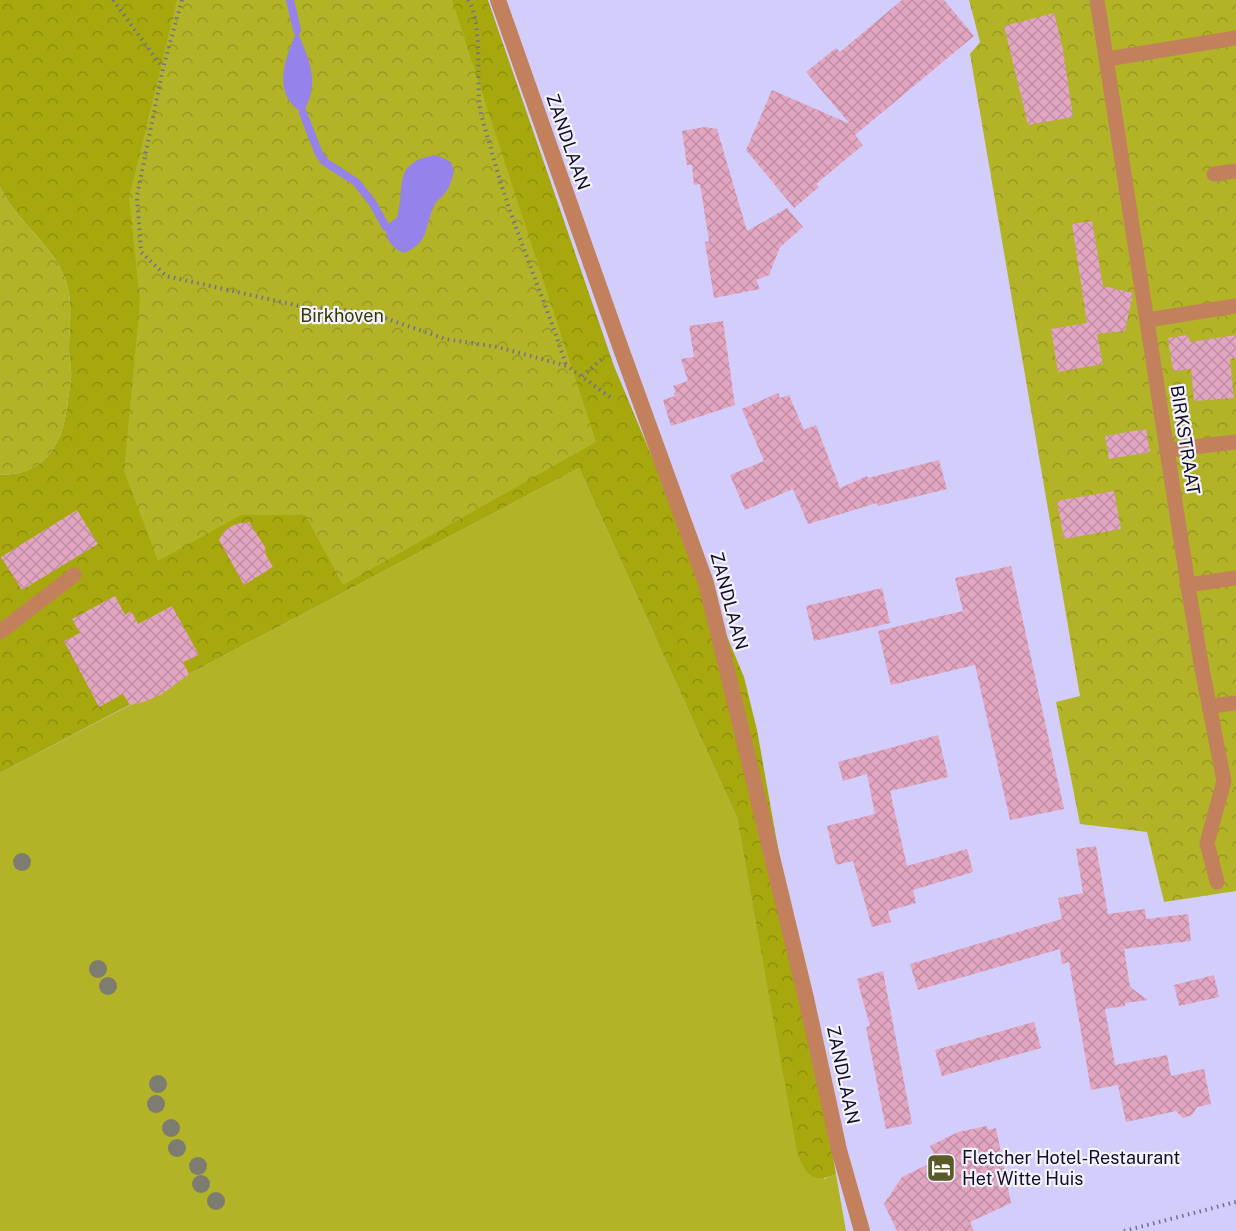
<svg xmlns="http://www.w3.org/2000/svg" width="1236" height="1231" font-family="'Public Sans',sans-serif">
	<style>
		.grass { fill: #b2b327 }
		.forest { fill: url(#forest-crowns) }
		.park { fill: url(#park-crowns) }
		.water { fill: #9682eb }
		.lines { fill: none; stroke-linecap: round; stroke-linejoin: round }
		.stream { stroke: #9682eb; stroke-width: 8 }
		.building { fill: url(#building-cross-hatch) }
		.path { stroke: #736f90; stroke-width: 4; stroke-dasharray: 1.5 4.5; stroke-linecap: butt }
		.service { stroke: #c2815c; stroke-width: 15 }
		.minor { stroke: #c2815c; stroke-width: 16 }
		.tree { fill: #7d7c71 }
		.labels { text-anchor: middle; stroke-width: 4.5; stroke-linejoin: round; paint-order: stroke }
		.street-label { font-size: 18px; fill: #130f23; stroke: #f3f2fe }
		.park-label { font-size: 18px; fill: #383900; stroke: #f3f2fe }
		.poi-label { font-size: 18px; fill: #130f23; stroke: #f3f2fe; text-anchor: start }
	</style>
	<defs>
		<pattern id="forest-crowns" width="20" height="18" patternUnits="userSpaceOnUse" patternTransform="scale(1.5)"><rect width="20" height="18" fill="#a7a80d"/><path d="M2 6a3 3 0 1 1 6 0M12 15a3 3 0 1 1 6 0" fill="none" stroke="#8f8f0d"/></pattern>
		<pattern id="park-crowns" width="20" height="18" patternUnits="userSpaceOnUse" patternTransform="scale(1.5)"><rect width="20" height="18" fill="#b2b327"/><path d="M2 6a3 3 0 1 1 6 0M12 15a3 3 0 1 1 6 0" fill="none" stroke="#989923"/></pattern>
		<pattern id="building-cross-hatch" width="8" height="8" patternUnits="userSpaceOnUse" patternTransform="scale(1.5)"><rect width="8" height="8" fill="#e2a6c1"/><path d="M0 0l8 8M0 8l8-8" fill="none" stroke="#c18ea6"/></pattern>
	</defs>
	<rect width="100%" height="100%" fill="#d2cdfb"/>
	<path class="grass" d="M579,468L737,818L771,1003L824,1179L836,1174L846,1231H0V773L130,705C153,700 171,690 189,674Z"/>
	<path class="forest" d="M0,0H488L614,366L744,677L757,730L836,1174C812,1185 804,1173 797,1151L737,818L579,468L189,674C171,690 153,700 129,705L0,773V475C48,475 64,441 68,399C69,390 72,381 71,372C71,364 69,357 69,349C69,328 73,305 67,285C56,246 17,223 0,187Z"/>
	<g class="park">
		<polygon points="177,0 452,0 596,442 343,585 305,515 241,515 158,561 124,471 140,302 129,198"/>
		<polygon points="969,0 1236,0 1236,891 1164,902 1147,832 1080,824 1056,702 1080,696 970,54 980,42"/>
		<path d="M0,187C17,223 56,246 67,285C73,305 69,328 69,349C69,357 71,364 71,372C72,381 69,390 68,399C64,441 48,475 0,475Z"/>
	</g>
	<g class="water">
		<path d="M297,30C309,61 321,81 303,113C270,93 286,58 297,30Z"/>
		<path d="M436,155L451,162L454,171C452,179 450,187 445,193C442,197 438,199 435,204C424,225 431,242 404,253C388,247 377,227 397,218C406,187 391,162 436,155Z"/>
	</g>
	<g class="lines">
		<g class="stream">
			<polyline points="290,0 297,30"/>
			<polyline points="303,113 319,154 325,162 356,182 372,202 386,227"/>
		</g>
	</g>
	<g class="building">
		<polygon points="902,0 944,0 974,36 855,135 863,145 816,184 819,187 794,208 746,150 772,90 850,124 806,72 836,48 840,52"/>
		<polygon points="1054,13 1063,50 1073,117 1028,125 1004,26"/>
		<polygon points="705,127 717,129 747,231 787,208 803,227 780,247 769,275 756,280 760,289 714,298 705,242 709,241 700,184 694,185 692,165 687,165 682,131"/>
		<polygon points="1092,221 1103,286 1133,293 1125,331 1097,334 1103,364 1058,372 1051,329 1087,323 1072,224"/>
		<polygon points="723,321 735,405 671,426 663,400 675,396 674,393 676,393 673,386 688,381 681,359 694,357 689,326"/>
		<polygon points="1188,335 1190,342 1236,335 1236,358 1230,359 1234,398 1194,401 1191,369 1173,371 1168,338"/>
		<polygon points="778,393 780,398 789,395 804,430 816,425 840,488 867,476 868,478 939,460 947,489 878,506 877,503 808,524 793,489 745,510 730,475 764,461 742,409"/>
		<polygon points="1146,429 1150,452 1109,459 1105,436"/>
		<polygon points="1114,491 1121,529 1064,539 1057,501"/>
		<polygon points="77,510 98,544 22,590 1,557"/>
		<polygon points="249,522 265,547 266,555 273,567 244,585 219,540 225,530 236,524"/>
		<polygon points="1011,566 1064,809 1010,820 975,665 891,685 878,631 963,611 955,578"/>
		<polygon points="882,588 890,623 814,641 806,606"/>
		<polygon points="115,596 125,615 131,611 138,624 172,606 199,655 183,662 189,674 162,694 146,701 130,705 123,694 99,707 64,641 80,633 72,619"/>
		<polygon points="938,735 948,777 890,791 907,866 967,849 973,872 913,890 916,903 888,911 891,922 872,927 853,861 836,865 827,826 875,814 867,774 843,781 838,762"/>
		<polygon points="1096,846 1108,914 1145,909 1146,919 1188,914 1191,941 1124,949 1130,987 1148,1000 1125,1003 1125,1006 1105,1009 1115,1065 1167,1055 1171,1076 1204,1069 1211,1104 1197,1107 1192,1115 1183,1118 1176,1111 1126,1122 1118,1085 1091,1090 1069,962 1062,964 1060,949 918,990 910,964 1062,919 1058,898 1083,893 1076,849"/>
		<polygon points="883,971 912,1124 886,1129 866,1027 870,1026 857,979"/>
		<polygon points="1214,975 1219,997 1179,1006 1174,985"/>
		<polygon points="1034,1022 1041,1048 942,1076 935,1050"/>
		<polygon points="987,1126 988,1130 996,1128 1011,1203 970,1222 974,1231 897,1231 884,1204 902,1177 937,1160 930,1146 958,1132"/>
	</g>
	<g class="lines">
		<g class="path">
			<polyline points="113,0 162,67"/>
			<polyline points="182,0 163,68 137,196 141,252 166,276 304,307 368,312 445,339 498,347 567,366 610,397"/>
			<path d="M468,0C482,21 477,73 479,99C480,117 488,136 492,153C512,226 543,294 566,365"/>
			<polyline points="582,376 602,359"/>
			<polyline points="1124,1231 1236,1202"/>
		</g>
		<g class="service">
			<polyline points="1097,0 1189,592 1202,669 1224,781 1207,843 1217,882"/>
			<polyline points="1107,59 1236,38"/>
			<polyline points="1214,174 1236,171"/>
			<polyline points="1147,320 1236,306"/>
			<polyline points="1167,450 1236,442"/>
			<polyline points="1187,585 1236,578"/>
			<polyline points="0,632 74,575"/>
			<polyline points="1210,706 1236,703"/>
		</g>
		<polyline class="minor" points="498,0 620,346 706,583 806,998 839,1150 862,1231"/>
	</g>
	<g class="tree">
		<circle cx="22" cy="862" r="9"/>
		<circle cx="98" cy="969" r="9"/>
		<circle cx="108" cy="986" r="9"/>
		<circle cx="158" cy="1084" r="9"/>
		<circle cx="156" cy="1104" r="9"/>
		<circle cx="171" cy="1128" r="9"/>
		<circle cx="177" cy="1148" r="9"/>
		<circle cx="198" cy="1166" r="9"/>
		<circle cx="201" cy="1184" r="9"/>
		<circle cx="216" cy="1201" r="9"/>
	</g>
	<defs>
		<g id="hotel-square" transform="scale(1.5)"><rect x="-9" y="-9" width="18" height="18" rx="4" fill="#595a27" stroke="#f3f2fe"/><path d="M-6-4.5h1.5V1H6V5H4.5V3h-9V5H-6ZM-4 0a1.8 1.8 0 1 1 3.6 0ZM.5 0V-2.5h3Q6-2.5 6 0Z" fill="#fff"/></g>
	</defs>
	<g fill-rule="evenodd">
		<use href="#hotel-square" x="941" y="1168"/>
	</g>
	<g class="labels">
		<g class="street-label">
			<text transform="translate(568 142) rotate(71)" y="6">ZANDLAAN</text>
			<text transform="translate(1185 440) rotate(81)" y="6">BIRKSTRAAT</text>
			<text transform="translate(729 601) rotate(75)" y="6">ZANDLAAN</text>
			<text transform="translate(843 1075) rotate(78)" y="6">ZANDLAAN</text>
		</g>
		<g class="park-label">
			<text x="342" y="322">Birkhoven</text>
		</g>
		<g class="poi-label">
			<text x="962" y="1164">Fletcher Hotel-Restaurant<tspan x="962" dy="21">Het Witte Huis</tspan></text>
		</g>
	</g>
</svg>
